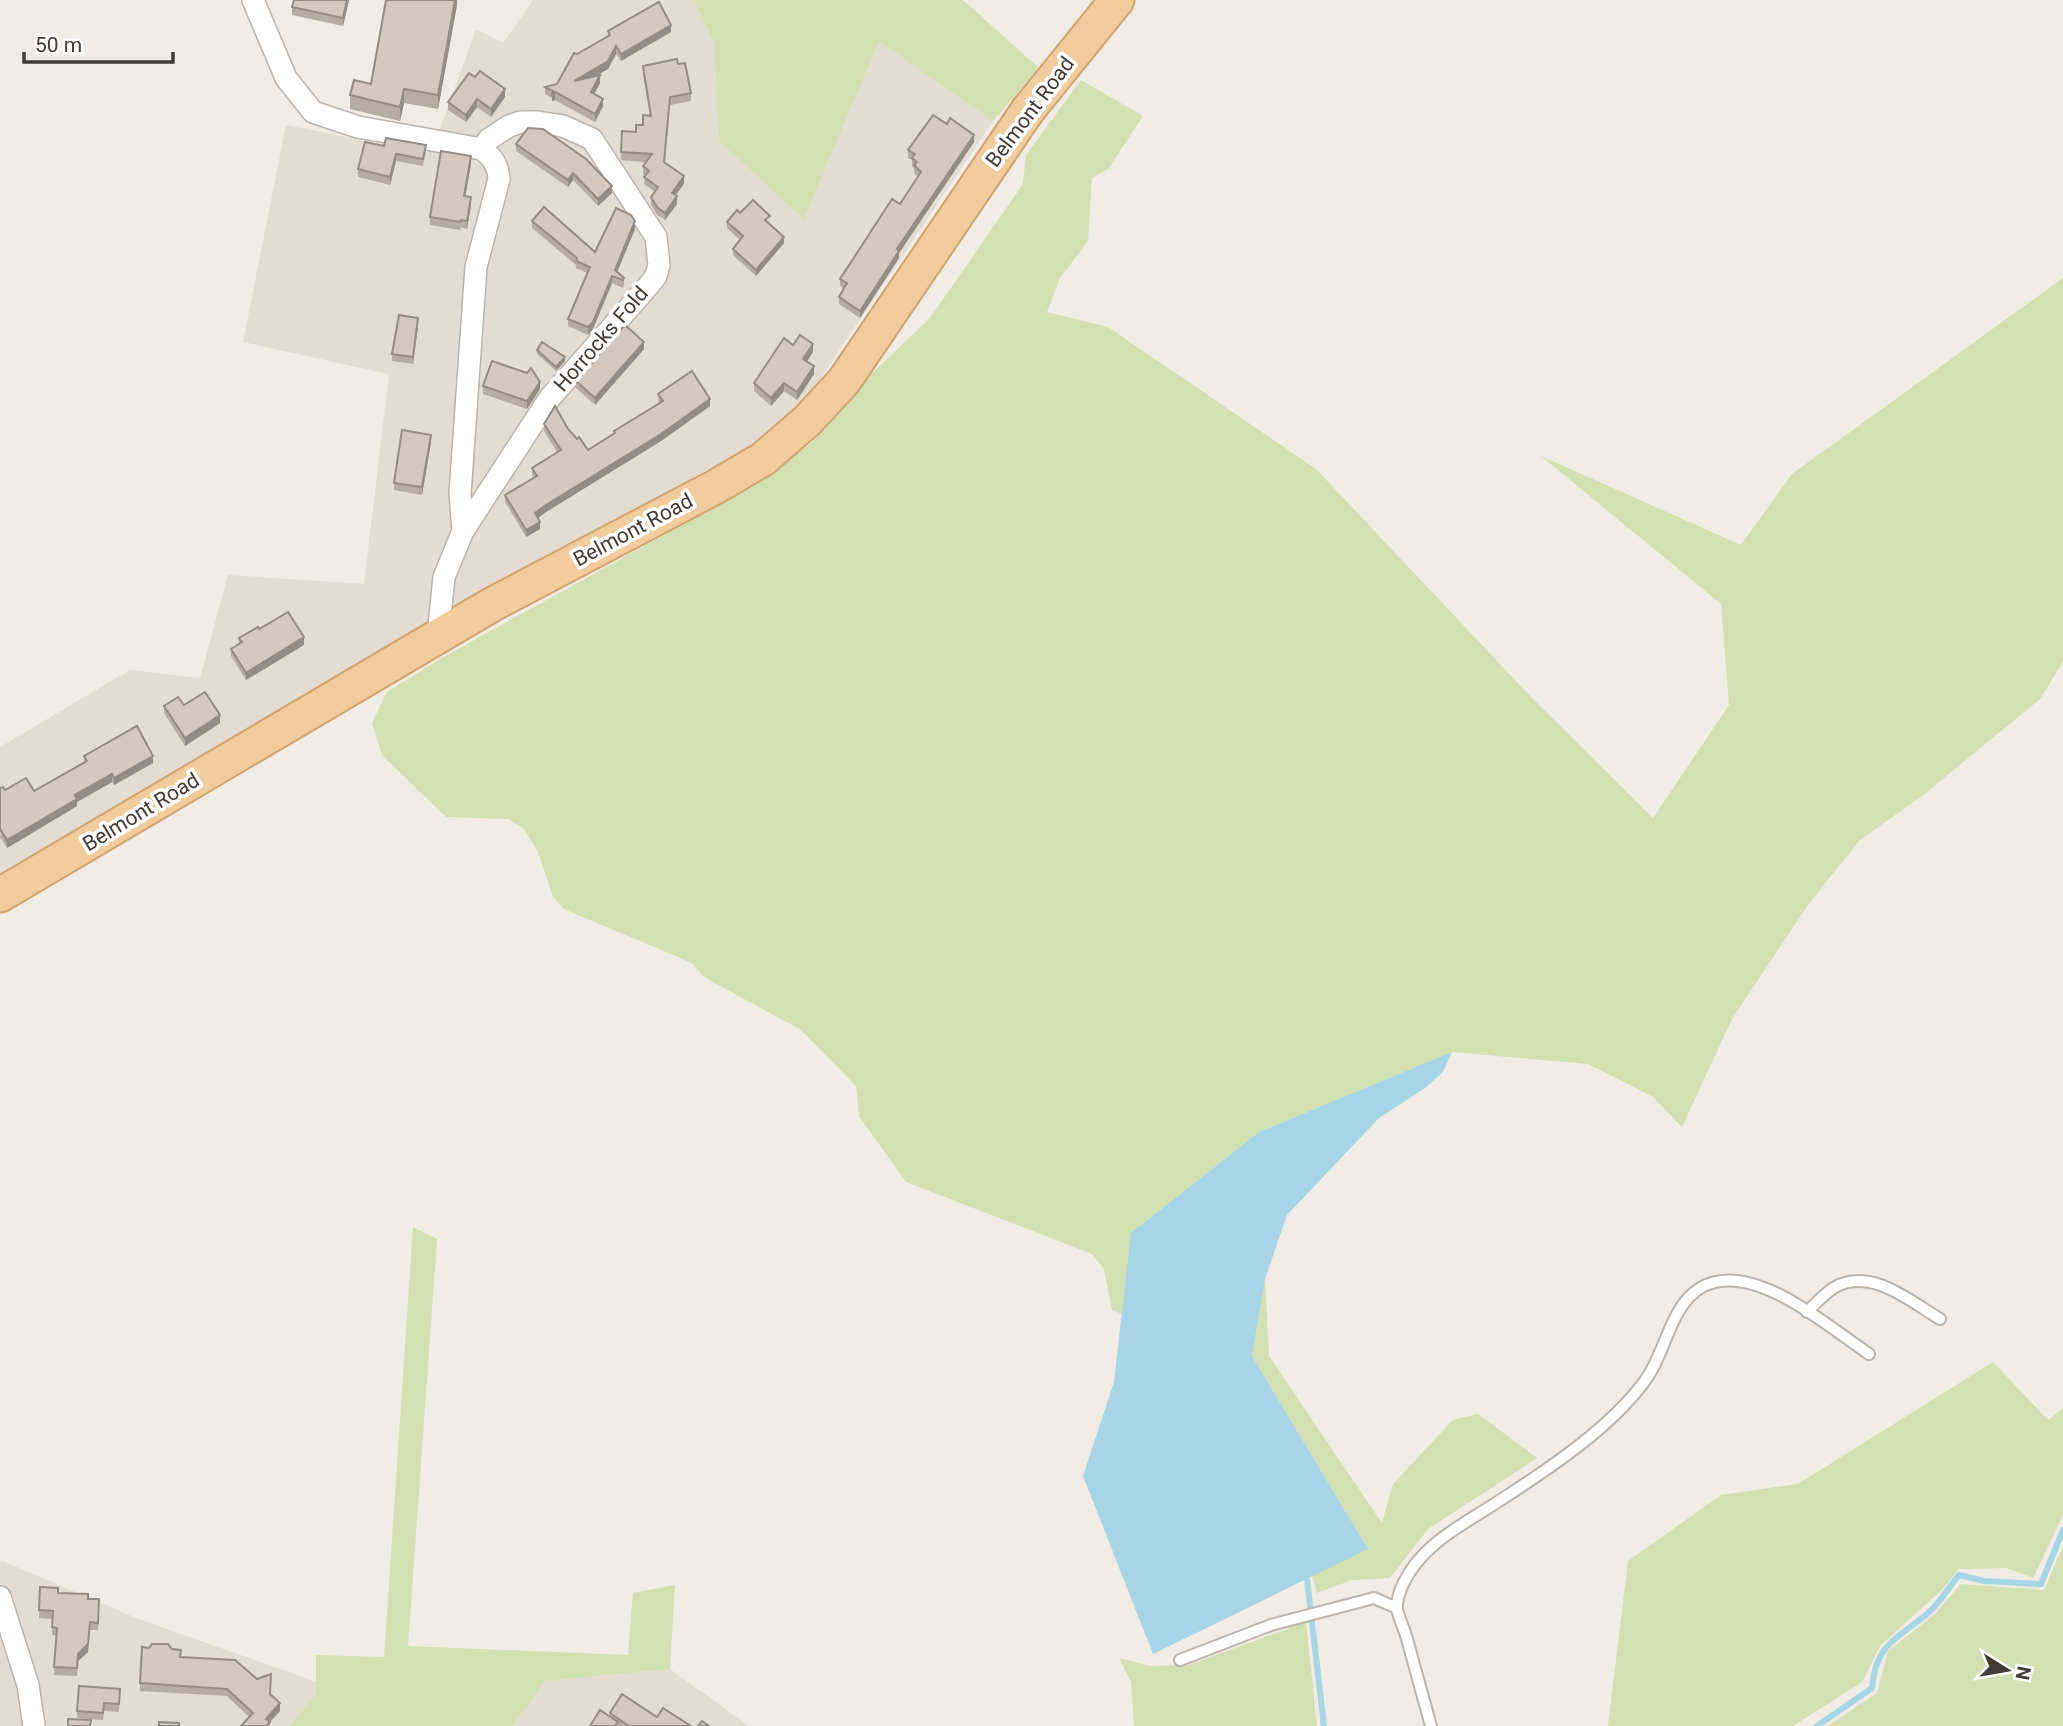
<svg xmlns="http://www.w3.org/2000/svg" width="2063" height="1726" font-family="Roboto,sans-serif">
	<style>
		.residential { fill: #e3dcd3 }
		.green { fill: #d2e0b2 }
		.water { fill: #a7d6e6 }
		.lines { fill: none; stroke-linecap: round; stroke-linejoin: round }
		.stream { stroke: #a7d6e6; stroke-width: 6 }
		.service-casing { stroke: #bdb4ac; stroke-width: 14 }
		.minor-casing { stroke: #bdb4ac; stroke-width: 24 }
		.primary-casing { stroke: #d4a66f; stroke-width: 37 }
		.service { stroke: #fff; stroke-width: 10 }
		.minor { stroke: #fff; stroke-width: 21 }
		.primary { stroke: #f1cc9c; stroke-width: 33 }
		.wall { fill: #b5aca4 }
		.shaded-wall { fill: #948c86 }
		.building { fill: #d3c8bf; stroke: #948c86; stroke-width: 2 }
		.labels { text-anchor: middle; stroke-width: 7; stroke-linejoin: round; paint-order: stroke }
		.street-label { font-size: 21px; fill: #413b35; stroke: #fff }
	</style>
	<rect width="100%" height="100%" fill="#f0ebe5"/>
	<g class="residential">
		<polygon points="533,0 694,0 714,43 719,141 804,218 879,40 993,121 792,421 416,637 0,883 0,747 130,670 200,678 228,575 364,584 389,374 243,342 286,125 427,153 439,132 476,29 503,43"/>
		<polygon points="3,1561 136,1618 317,1682 316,1694 289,1726 0,1726 0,1562"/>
		<polygon points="670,1669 749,1726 513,1726 545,1681"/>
	</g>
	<g class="green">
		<polygon points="694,0 963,0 1039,68 993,121 879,41 804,219 719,141 714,43"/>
		<polygon points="1081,80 1143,116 1108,169 1092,178 1088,241 1060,278 1047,312 1108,327 1316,469 1532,698 1653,818 1729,705 1721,604 1541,456 1741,545 1792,474 2063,278 2063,662 2040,699 1922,796 1860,840 1810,902 1732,1019 1682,1127 1653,1097 1588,1064 1452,1052 1259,1132 1131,1233 1122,1314 1112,1310 1104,1269 1092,1254 906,1182 859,1116 856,1086 801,1030 704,977 692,963 564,909 553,897 538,852 524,829 509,819 446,817 382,755 372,723 387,692 440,659 720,504 811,444 863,382 930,318 1023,184 1026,155"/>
		<polygon points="413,1227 437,1239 408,1646 628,1655 633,1593 675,1585 670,1669 545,1681 513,1726 289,1726 316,1694 316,1655 384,1657"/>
		<polygon points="1265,1279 1269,1356 1382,1523 1393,1484 1453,1420 1478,1414 1537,1458 1428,1529 1390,1578 1352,1580 1317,1593 1312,1576 1368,1549 1252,1356"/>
		<polygon points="1993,1362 2048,1420 2063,1408 2063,1515 2033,1578 2006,1568 1958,1569 1945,1587 1880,1646 1862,1682 1793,1726 1608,1726 1628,1561 1721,1495 1798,1484"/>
		<polygon points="2063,1546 2063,1726 1828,1726 1877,1693 1888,1651 1934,1615 1961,1584 2044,1590"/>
		<polygon points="1306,1622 1317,1726 1134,1726 1131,1682 1119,1658 1150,1666 1189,1665"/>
	</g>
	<polygon class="water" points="1452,1052 1443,1072 1425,1088 1379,1118 1287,1215 1265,1279 1252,1356 1368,1549 1153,1654 1083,1476 1114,1382 1131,1233 1259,1132"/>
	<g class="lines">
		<g class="stream">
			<polyline points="1307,1579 1324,1726"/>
			<path d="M1817,1726L1872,1688C1876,1642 1898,1639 1928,1613C1940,1603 1949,1587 1959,1575L1984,1581L2041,1584L2063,1530"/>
		</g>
		<g class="service-casing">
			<g id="service">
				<path d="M1807,1312C1815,1304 1825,1293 1835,1287C1871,1267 1910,1301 1940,1319"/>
				<polyline points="1180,1660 1271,1625 1374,1598 1397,1608"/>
				<path d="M1431,1726C1423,1697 1415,1668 1407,1639C1405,1630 1399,1619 1397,1609C1396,1603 1400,1590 1403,1584C1423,1542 1465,1524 1502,1499C1550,1468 1610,1428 1644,1382C1669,1350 1670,1293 1715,1282C1764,1270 1829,1327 1869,1354"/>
			</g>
		</g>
		<g class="minor-casing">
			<g id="minor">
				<path d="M253,0L286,78L313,112L358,127L482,149C493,158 498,165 499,179L476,267L460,494L463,531"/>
				<polyline points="438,636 444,577 463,531 549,399 649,285 656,276 659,265 656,237 592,139 563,126 538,122 521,122 509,126 489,139 482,149"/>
				<polyline points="0,1597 28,1685 34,1726"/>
			</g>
		</g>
		<g class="primary-casing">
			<polyline id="primary" points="0,895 493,604 717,486 763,459 807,421 844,381 1028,110 1117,0"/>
		</g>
		<use href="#service" class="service"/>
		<use href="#minor" class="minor"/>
		<use href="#primary" class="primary"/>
	</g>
	<g class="wall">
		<polygon points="349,0 343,26 292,15 292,7"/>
		<polygon points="457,0 457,5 438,109 404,103 400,121 350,109 350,95 371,84"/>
		<polygon points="608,31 671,32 621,61 616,54 608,69 595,76 600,83 594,94 603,106 595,122 555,100 552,101 552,98 545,94 545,87 557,84 577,54 608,36"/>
		<polygon points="678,64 691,93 691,101 670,105 665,162 684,184 675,195 677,204 665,220 657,215 651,205 651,197 655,192 644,184 645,176 643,174 643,166 646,162 621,160 622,131 636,132 643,125 650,116 643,74 643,66"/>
		<polygon points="505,97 491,117 477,107 466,122 448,110 448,102"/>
		<polygon points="974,142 899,253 899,258 860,318 839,304 839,297 844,289 840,286 840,279 900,204 918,177 914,173 914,168 912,166 912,160 908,158 908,150"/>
		<polygon points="516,144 612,193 598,206 573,180 568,187 516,151"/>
		<polygon points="384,146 426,152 423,166 396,161 390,185 358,177 358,169"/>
		<polygon points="471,164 465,196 471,205 467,229 461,227 460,230 430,225 430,217"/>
		<polygon points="740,213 770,222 769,223 784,243 756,276 733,255 733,249 740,240 727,228 727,222"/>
		<polygon points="532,221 595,252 635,229 617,272 624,278 624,285 623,288 612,283 593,329 588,335 568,326 568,319 587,273 576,268 576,265 532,228"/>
		<polygon points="418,325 413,364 392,361 392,354"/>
		<polygon points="793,345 813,352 807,361 814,374 797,400 784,391 771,406 754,391 754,383"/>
		<polygon points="644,349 595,405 576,388 576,381"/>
		<polygon points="537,350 565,361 556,371 537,354"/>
		<polygon points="483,386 540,389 527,409 483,394"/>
		<polygon points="658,394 710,406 661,441 546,512 538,518 540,529 526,537 505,502 505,495 534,478 532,475 532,468 557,452 544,431 544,424 568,429 588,450 614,434 614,431 660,403 658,401"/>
		<polygon points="431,442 422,495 394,490 394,483"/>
		<polygon points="259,629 304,645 246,680 231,656 231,649 239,644 239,638"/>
		<polygon points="184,705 220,723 185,746 164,713 164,706"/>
		<polygon points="84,756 153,763 114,785 112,782 77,802 77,806 7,848 1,838 0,839 5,790 34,791 84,763"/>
		<polygon points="40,1587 58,1593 88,1599 99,1599 98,1630 90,1630 88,1652 78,1661 77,1676 54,1675 56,1635 52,1635 52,1619 39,1618"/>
		<polygon points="172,1649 180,1657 270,1694 280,1711 270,1722 270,1726 249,1717 227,1696 140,1691 140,1683"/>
		<polygon points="120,1689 119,1712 104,1711 103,1720 77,1718 77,1711"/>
		<polygon points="610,1713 657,1717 691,1726 590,1726 610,1717"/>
	</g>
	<g class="shaded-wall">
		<polygon points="347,0 349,0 343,26 343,18"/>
		<polygon points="455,0 457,0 457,5 438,109 438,95"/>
		<polygon points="671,25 671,32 621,61 621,54"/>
		<polygon points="616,46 616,54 608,69 574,88 574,81"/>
		<polygon points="600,75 600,83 591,100 591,92"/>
		<polygon points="404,89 404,103 400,121 400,107"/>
		<polygon points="505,89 505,97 491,117 491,109"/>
		<polygon points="555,92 555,100 552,101 552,94"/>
		<polygon points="477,99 477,107 466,122 466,115"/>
		<polygon points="603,99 603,106 595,122 595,114"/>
		<polygon points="974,135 974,142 899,253 899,258 860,318 860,311 897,249"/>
		<polygon points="396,154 396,161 390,185 390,177"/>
		<polygon points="471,156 471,164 464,203 464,196"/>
		<polygon points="573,173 573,180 568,187 568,180"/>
		<polygon points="684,176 684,184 672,200 672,193"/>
		<polygon points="612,186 612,193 598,206 598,199"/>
		<polygon points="677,196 677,204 665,220 665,213"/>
		<polygon points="471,197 471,205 467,229 467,221"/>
		<polygon points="635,221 635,229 615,277 615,270"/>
		<polygon points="784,237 784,243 756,276 756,270"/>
		<polygon points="612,276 612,283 593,329 588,335 588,327"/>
		<polygon points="418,318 418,325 413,364 413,357"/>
		<polygon points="644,342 644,349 595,405 595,398"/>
		<polygon points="813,344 813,352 803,367 803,359"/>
		<polygon points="565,357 565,361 556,371 556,367"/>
		<polygon points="814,366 814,374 797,400 797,392"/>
		<polygon points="540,382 540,389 527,409 527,401"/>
		<polygon points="784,383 784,391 771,406 771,398"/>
		<polygon points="710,399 710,406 661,441 546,512 535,520 535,513 546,505"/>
		<polygon points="431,435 431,442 422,495 422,487"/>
		<polygon points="540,522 540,529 526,537 526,530"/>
		<polygon points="304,637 304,645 246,680 246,673"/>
		<polygon points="220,715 220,723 185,746 185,738"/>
		<polygon points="153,756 153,763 114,785 114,778"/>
		<polygon points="112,774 112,782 77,802 77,806 7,848 7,840 75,795"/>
		<polygon points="90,1622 88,1652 78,1661 77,1676 78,1654"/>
		<polygon points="280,1703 280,1711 266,1726 266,1719"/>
	</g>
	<g class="building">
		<polygon points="294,0 347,0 343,18 292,7"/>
		<polygon points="386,0 455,0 438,95 404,89 400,107 350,95 354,80 371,84"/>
		<polygon points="659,2 671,25 621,54 616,46 608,61 574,81 600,75 591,92 603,99 595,114 555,92 552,94 553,91 545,87 557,84 574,53 577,54 610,35 608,31"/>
		<polygon points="677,59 678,64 685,63 691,93 670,97 664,162 684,176 672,193 677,196 665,213 657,207 651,197 658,187 644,177 649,171 643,166 652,154 621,152 622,131 636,132 636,125 643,125 643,115 651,116 643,66"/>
		<polygon points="480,71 505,89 491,109 477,99 466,115 448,102 469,73 475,77"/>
		<polygon points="933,115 947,124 950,118 974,135 897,249 899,251 860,311 839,297 847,283 840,279 892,199 900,204 921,172 914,165 917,162 912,158 915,154 908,150"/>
		<polygon points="528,128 543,129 586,159 612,186 598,199 573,173 568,180 516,144"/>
		<polygon points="386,138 426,145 423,159 396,154 390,177 358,169 365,142 384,146"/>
		<polygon points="441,151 471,156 464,196 471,197 467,221 461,220 460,222 430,217"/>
		<polygon points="753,200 770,216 765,220 784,237 756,270 733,249 743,236 727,222 737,210 740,213"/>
		<polygon points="544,207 595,252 616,208 631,215 635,221 615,270 624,278 623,280 612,276 593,322 588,327 568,319 590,267 576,261 577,258 532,221"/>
		<polygon points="399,315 418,318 413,357 392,354"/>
		<polygon points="625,325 644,342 595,398 576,381"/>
		<polygon points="800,335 813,344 803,359 814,366 797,392 784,383 771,398 754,383 784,338 793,345"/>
		<polygon points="542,342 565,357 556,367 537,350"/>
		<polygon points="492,361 527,373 531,368 540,382 527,401 483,386"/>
		<polygon points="692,371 710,399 661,434 546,505 535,513 540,522 526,530 505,495 537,476 532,468 561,450 544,424 555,406 568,429 577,439 579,437 588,450 615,433 614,431 663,401 658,394"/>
		<polygon points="402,430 431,435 422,487 394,483"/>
		<polygon points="288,612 304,637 246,673 231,649 242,642 239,638 258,627 259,629"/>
		<polygon points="205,692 220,715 185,738 164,706 178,697 184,705"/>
		<polygon points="137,726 153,756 114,778 112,774 75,795 77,799 7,840 1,830 0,831 0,788 3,787 5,790 26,778 34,791 87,761 84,756"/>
		<polygon points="40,1587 58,1588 58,1593 88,1594 88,1599 99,1599 98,1623 90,1622 88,1644 78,1654 77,1668 54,1667 57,1628 52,1627 53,1611 39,1610"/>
		<polygon points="152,1644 168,1644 172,1649 181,1650 180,1657 235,1660 257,1679 271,1674 270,1694 280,1703 266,1719 270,1722 266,1726 241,1726 253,1713 227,1689 140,1683 142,1647 149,1648"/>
		<polygon points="79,1686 120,1689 119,1704 104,1703 103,1713 77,1711"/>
		<polygon points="622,1694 657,1717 663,1708 691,1726 629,1726 610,1713"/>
		<polygon points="600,1710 618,1722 615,1726 590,1726"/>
		<polygon points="68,1719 91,1720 90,1726 68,1726"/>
		<polygon points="702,1721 709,1726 698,1726"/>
		<polygon points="159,1722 179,1723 179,1726 159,1726"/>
	</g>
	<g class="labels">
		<g class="street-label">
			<text transform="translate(1030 112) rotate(-53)" y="7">Belmont Road</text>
			<text transform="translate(601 339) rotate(-49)" y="7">Horrocks Fold</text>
			<text transform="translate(633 530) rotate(-28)" y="7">Belmont Road</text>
			<text transform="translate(141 812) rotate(-31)" y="7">Belmont Road</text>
		</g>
	</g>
	<g transform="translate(2007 1670) rotate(101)" stroke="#ffffff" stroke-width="5" paint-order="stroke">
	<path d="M0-5L12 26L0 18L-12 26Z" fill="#413b35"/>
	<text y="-10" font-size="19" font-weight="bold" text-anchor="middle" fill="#413b35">N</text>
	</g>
	<path d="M24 52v10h149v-10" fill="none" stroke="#413b35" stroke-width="3.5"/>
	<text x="35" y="52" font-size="21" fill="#413b35" stroke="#ffffff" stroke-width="5" paint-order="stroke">50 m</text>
</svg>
